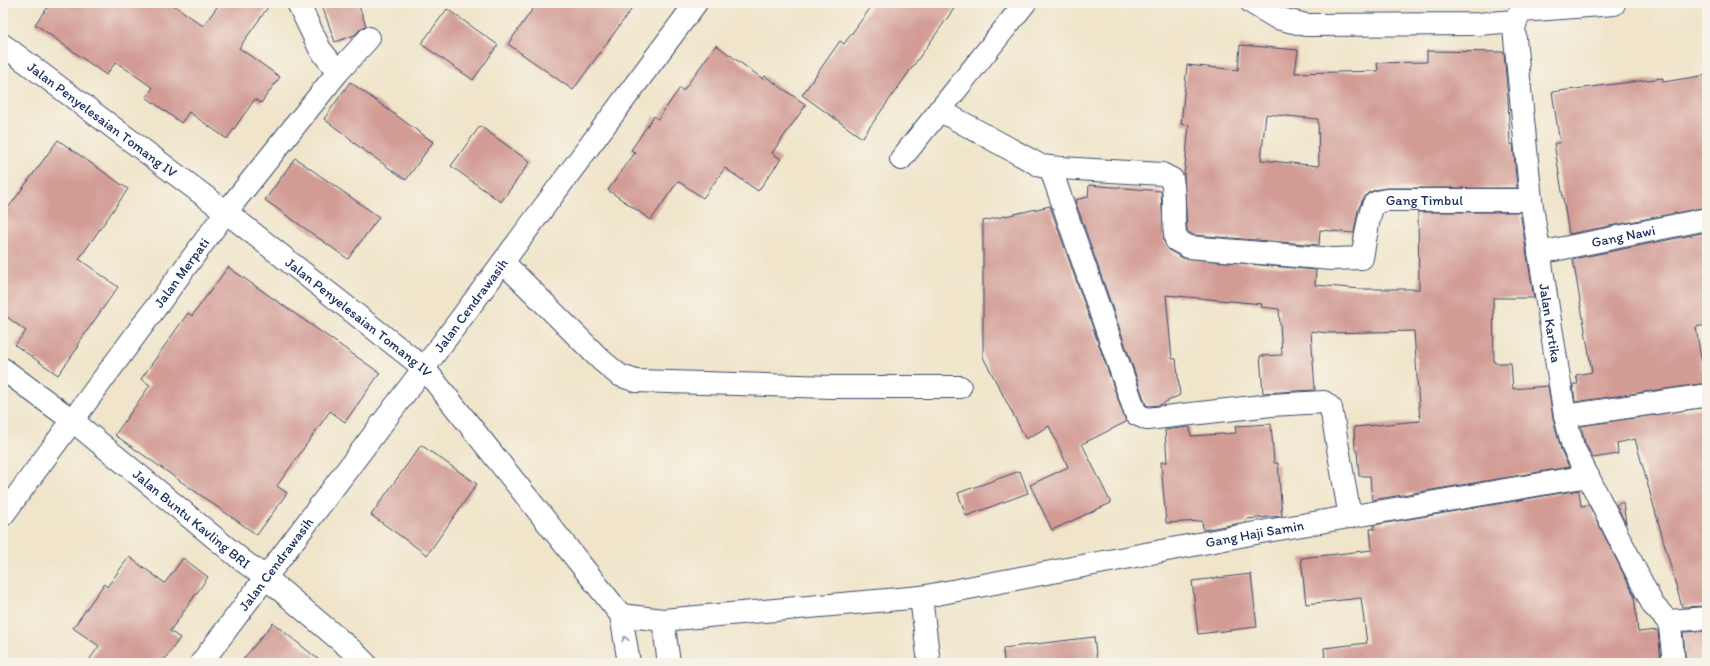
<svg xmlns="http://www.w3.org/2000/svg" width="1710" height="666" font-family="Itim,sans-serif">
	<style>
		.building { fill: #d29c95; fill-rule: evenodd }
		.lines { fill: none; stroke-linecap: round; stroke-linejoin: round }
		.minor-casing { stroke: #3b4a6e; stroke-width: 24 }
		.minor { stroke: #fff; stroke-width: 22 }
		.oneway { stroke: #8d97ae }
		.labels { text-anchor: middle; stroke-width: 3; stroke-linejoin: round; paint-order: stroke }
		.street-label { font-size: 14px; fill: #1b2f5e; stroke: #f7f3e8 }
	</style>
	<rect width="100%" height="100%" fill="#f7f3e8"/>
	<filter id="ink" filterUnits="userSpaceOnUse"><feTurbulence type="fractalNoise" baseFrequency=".025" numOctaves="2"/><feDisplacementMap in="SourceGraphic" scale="8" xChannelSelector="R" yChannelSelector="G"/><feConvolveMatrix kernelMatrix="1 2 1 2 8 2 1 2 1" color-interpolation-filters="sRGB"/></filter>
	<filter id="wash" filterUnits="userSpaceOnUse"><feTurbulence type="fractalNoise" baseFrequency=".012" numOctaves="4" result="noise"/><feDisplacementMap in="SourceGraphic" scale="16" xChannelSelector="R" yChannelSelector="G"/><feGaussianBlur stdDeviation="0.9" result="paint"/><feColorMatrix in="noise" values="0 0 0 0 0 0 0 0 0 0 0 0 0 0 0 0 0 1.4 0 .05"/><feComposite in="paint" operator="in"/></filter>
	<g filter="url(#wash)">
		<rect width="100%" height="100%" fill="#f0e5ca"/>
		<g id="blocks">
			<g class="building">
				<polygon points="51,3 171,3 203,26 220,3 271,3 239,48 280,77 261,103 255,99 227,139 189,112 181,123 146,97 153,88 116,62 106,75 35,24"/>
				<polygon points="321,3 358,3 366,26 360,29 355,35 335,42"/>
				<polygon points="537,3 636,3 573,90 508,44"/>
				<polygon points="874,3 958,3 862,138 802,95 840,41 844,44"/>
				<polygon points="447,9 498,45 473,80 421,44"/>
				<polygon points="716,45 763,79 765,76 806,105 772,153 781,159 758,191 725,168 703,198 678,181 651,220 608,190 635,153 631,150 654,116 658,119 680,88 683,91"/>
				<path d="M1240,45L1298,50L1295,73L1378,71L1377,63L1427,62V51L1504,52L1508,99L1510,144H1513L1517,188H1386L1375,190L1368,193L1363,199L1358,210L1354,233L1320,230L1319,245L1193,235L1187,231L1184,176L1189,125L1181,124L1187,65L1238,70ZM1266,114L1318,119L1319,166L1261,160Z"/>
				<polygon points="1707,75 1707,207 1569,234 1554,143 1560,143 1552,92 1663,78 1663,82"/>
				<polygon points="350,82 433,142 406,180 351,141 352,140 324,119"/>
				<polygon points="480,126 530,162 501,202 451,166"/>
				<polygon points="58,140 128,189 79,259 118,287 77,345 79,346 58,375 15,345 26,331 3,314 3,215"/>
				<polygon points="295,158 379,217 348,259 265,200"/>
				<polygon points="1089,185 1161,191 1164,242 1170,251 1183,258 1316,270 1315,285 1362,289 1419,289 1418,212 1520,212 1534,298 1493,298 1494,363 1511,363 1513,389 1548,386 1553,418 1561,450 1569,467 1372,500 1370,476 1359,476 1357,450 1355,450 1354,427 1420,421 1414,331 1328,333 1311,331 1315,390 1263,393 1260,356 1282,355 1279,309 1261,307 1262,304 1166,295 1172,359 1176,359 1180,395 1160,405 1149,406 1146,405 1075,200 1088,197"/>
				<polygon points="1050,206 1126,422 1082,444 1111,503 1052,530 1030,485 1068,467 1049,426 1026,439 983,357 983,221"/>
				<polygon points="1707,232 1707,325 1696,327 1705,384 1700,384 1575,402 1573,384 1578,384 1576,375 1592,372 1573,259"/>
				<polygon points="228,267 380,373 345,422 330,411 277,486 287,493 257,535 115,435 150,385 141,379 188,313 192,316"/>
				<polygon points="1707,407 1707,606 1682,607 1635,439 1617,443 1618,454 1593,458 1585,443 1581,426"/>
				<polygon points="1271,424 1274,463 1278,463 1282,516 1246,519 1246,522 1203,530 1202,521 1166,523 1161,462 1167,462 1165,430 1190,427 1191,436 1236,433 1235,426"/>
				<polygon points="421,445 477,484 427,555 371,515"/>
				<polygon points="1020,471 1028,493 966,516 958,493"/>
				<polygon points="1579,490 1581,506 1589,505 1634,595 1638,632 1658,630 1661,663 1325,663 1324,648 1367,643 1361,598 1306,604 1301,558 1372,550 1370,529 1374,529 1374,525"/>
				<polygon points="1623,502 1626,524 1616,505"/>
				<polygon points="129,557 165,583 183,558 208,577 170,631 180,638 162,663 87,663 99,646 73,628 104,584 107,587"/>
				<polygon points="1251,574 1257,627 1198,634 1192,581"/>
				<polygon points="273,623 323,663 240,663"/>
				<polygon points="1707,631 1707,663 1686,663 1683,632"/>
				<polygon points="1094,637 1097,663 1004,663 1003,648"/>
			</g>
		</g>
	</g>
	<g filter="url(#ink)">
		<use href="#blocks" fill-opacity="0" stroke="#3b4a6e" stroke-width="1"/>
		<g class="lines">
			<g class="minor-casing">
				<g id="minor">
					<polyline points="298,3 320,49 338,72"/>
					<polyline points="1252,3 1277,18 1306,25 1478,24 1515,21"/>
					<path id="s1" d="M1527,3L1518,16L1514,28L1531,200L1565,416L1573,447L1653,605L1668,621L1670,627L1674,663"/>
					<polyline points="1522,11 1614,4"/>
					<path id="s2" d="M3,45L226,212L424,368L621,615L629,663"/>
					<path id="s3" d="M939,110L1041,166L1060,168L1162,174L1172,179C1176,200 1172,220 1176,240L1189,247L1332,259L1362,258C1364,248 1369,211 1374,204C1377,201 1383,201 1386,200H1531"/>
					<polyline points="901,159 1025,3"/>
					<polyline points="1050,167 1136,414 1147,419 1271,405 1324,402 1331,408 1350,517"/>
					<path id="s4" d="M1539,253L1707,219"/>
					<polyline points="503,262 601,360 619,375 636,381 832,387 960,387"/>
					<path id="s5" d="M3,369L73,421L243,561L265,577L354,652L365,663"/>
					<polyline points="1565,416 1702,396"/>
					<path id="s6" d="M3,515L226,212L338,72L369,38"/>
					<polyline points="921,597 929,663"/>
					<path id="s7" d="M621,615L663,620L921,597L1261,532L1588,476"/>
					<polyline points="663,620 669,663"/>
					<polyline points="1668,621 1707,618"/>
					<path id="s8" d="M201,663L424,368L696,3"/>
				</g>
			</g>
			<use href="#minor" class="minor"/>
		</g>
		<defs><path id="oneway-chevron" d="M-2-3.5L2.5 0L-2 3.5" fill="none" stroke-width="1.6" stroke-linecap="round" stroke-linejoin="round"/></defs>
		<use class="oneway" href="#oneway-chevron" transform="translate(625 639) rotate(-99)"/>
	</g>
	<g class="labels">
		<g class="street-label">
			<text dy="5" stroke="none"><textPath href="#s2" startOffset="124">Jalan Penyelesaian Tomang IV</textPath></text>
			<text dy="5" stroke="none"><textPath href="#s3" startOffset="605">Gang Timbul</textPath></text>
			<text dy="5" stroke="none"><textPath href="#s4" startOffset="86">Gang Nawi</textPath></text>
			<text dy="5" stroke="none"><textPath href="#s6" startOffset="301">Jalan Merpati</textPath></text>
			<text dy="5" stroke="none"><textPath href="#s8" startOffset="448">Jalan Cendrawasih</textPath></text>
			<text dy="5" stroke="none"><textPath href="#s2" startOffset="448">Jalan Penyelesaian Tomang IV</textPath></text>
			<text dy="5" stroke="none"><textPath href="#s1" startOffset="326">Jalan Kartika</textPath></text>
			<text dy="5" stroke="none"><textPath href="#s5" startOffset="241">Jalan Buntu Kavling BRI</textPath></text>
			<text dy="5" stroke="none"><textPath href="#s7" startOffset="641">Gang Haji Samin</textPath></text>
			<text dy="5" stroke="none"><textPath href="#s8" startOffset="124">Jalan Cendrawasih</textPath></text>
		</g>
	</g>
	<rect width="1710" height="666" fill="none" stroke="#f7f3e8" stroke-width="16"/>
</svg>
